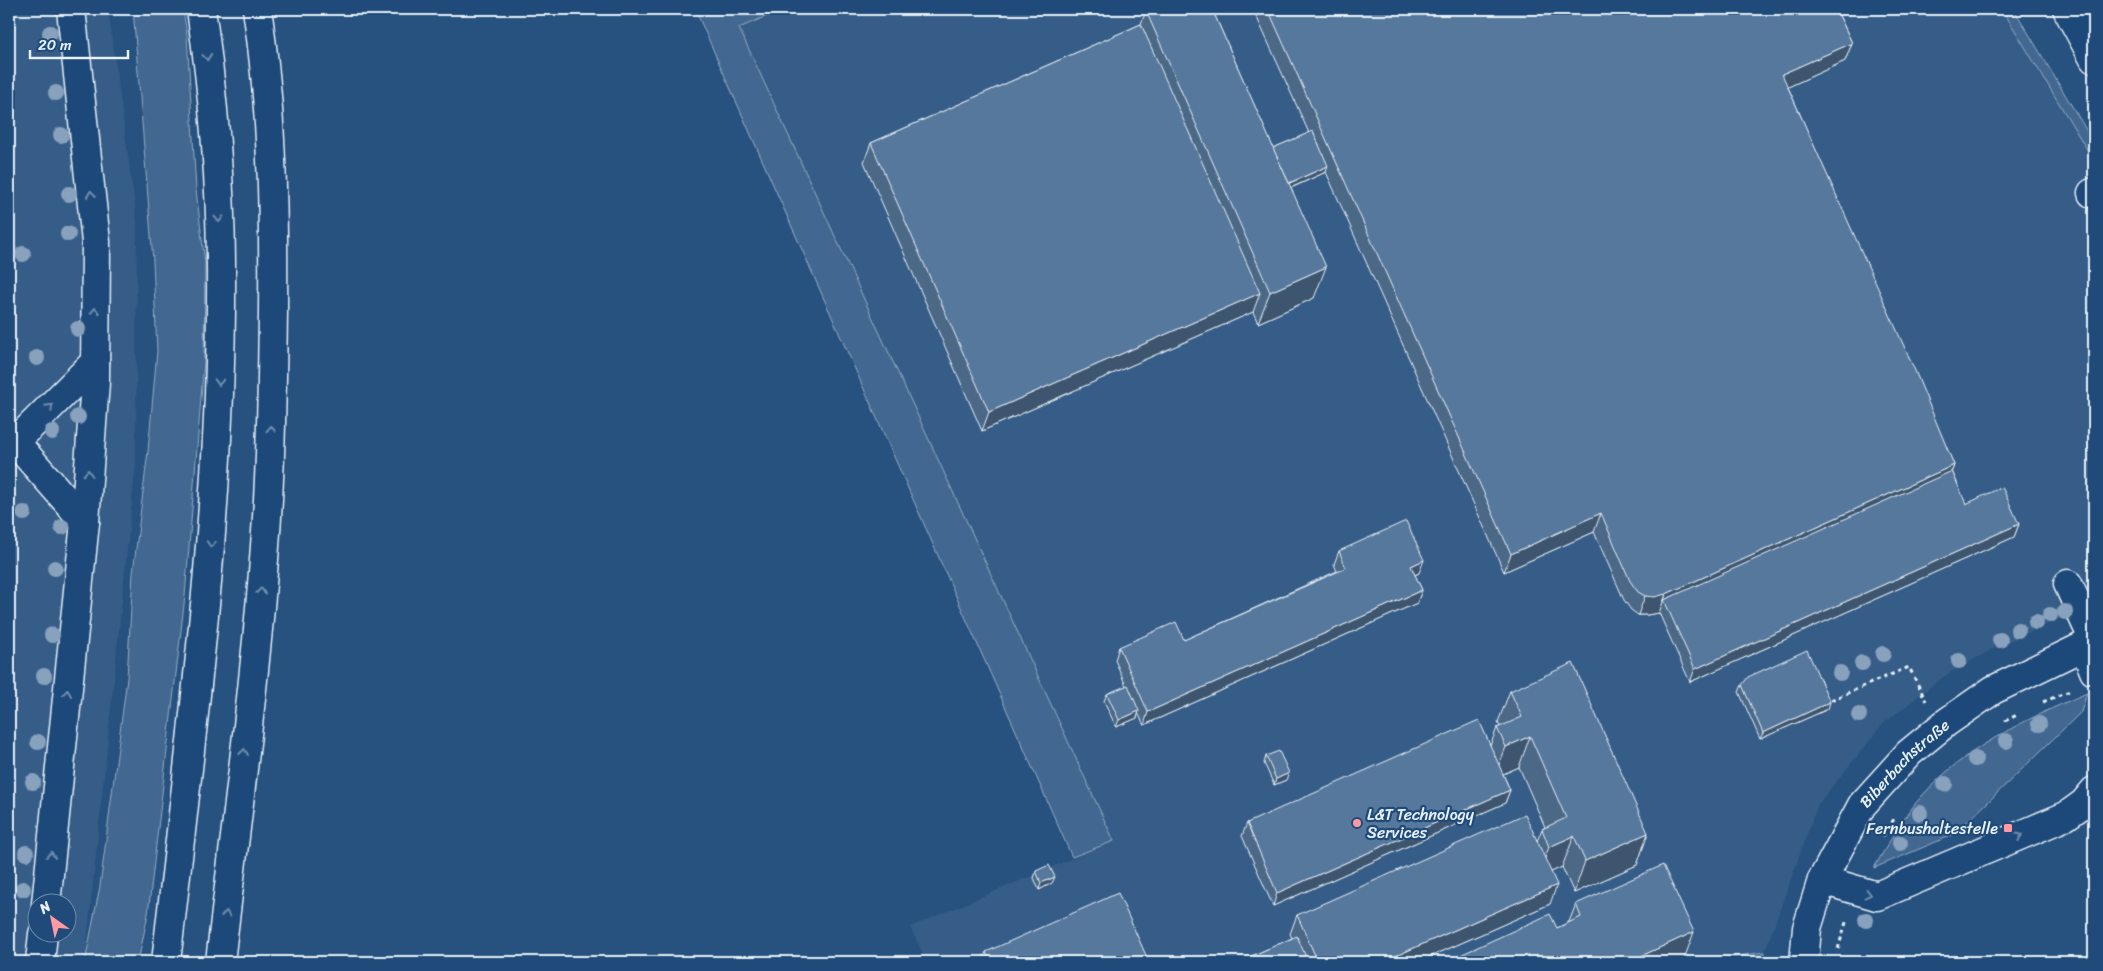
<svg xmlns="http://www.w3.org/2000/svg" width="2103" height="971" font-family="Sriracha,sans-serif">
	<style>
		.built { fill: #355d88; fill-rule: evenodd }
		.green { fill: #436891; stroke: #96acc4 }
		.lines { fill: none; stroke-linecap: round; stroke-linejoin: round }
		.minor-casing { stroke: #e8f1f8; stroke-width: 31 }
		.highway-casing { stroke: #e8f1f8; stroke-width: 31 }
		.path { stroke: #e8f1f8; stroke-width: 3; stroke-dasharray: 4 4; stroke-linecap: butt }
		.minor { stroke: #1f4a7a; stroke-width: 28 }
		.highway { stroke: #1f4a7a; stroke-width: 28 }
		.tree { fill: #88a1bc }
		.wall { fill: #4b6787; stroke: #e8f1f8 }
		.shaded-wall { fill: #3d546e; stroke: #e8f1f8 }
		.building { fill: #57789d; stroke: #e8f1f8 }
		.oneway { stroke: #6f8dac }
		.poi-dot { fill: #ff9aa2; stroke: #1f4a7a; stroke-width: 2 }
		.labels { text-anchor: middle; stroke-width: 4.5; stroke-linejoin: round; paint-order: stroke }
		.street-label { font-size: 16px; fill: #e8f1f8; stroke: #1f4a7a }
		.poi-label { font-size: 16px; fill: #e8f1f8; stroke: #1f4a7a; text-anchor: start }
	</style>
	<rect width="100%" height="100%" fill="#27517f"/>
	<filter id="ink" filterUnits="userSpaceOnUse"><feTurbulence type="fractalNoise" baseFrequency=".02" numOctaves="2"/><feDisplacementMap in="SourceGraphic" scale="10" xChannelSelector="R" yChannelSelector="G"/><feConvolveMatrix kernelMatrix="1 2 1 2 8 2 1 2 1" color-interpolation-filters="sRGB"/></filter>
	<g filter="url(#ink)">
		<g class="built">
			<path d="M9,9H108L137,221L136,463L85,962H9ZM38,904H68V934H38Z"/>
			<polygon points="783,9 2002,9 2094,161 2094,604 2000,645 1946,675 1884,723 1818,804 1765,951 1765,962 927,962 910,927 1114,841 739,28"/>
		</g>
		<g class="green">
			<polygon points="133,9 183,9 187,35 196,190 205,263 204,361 185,596 148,914 138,962 85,962 100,886 127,678 133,573 148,451 157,351 153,261"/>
			<polygon points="695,9 783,9 739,28 1114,841 1072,857"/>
			<polygon points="2002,9 2014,9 2094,143 2094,161"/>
			<path d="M2087,693L2081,712L1955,834L1874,868C1887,846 1899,824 1915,804C1959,750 2024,720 2087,693Z"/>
			<polygon points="1765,952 1765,962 1708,962 1716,959"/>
		</g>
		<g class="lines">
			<g class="minor-casing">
				<g id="minor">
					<polyline points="2067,9 2094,59"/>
					<polyline points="2092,193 2094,192"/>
					<polyline points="15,442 85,522"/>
					<polyline points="9,448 95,362"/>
					<polyline points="2068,584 2094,641"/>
					<polyline points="2084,646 2094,671"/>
					<polyline points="1822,880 1877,896 2066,816 2084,803 2094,791"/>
					<polyline points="46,904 85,522 95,382 96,242 71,9"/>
					<polyline points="40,962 43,934"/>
					<path id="s1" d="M1804,962L1807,928L1822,880L1862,805L1909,753L1947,722L1993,690L2094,641"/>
				</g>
			</g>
			<g class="highway-casing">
				<g id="highway">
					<path d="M166,962C192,732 223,500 221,268C221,181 213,94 201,9"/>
					<path d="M220,962C236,824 255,685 265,546C271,468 272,389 273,311C274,211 272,108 257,9"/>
				</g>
			</g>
			<g class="path">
				<polyline points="1831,700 1909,667 1926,701"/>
				<polyline points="2043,702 2072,690"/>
				<polyline points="2005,721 2017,715"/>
				<polyline points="1883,836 1896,816"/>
				<polyline points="1838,949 1847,919"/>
			</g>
			<use href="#minor" class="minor"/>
			<use href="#highway" class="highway"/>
		</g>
		<g class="tree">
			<circle cx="50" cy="33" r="8"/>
			<circle cx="56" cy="93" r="8"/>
			<circle cx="61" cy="135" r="8"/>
			<circle cx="69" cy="194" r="8"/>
			<circle cx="68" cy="234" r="8"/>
			<circle cx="23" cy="254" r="8"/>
			<circle cx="78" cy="329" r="8"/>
			<circle cx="37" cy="358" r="8"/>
			<circle cx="78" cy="417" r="8"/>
			<circle cx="52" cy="432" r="8"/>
			<circle cx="24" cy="513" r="8"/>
			<circle cx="62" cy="527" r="8"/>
			<circle cx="55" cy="568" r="8"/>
			<circle cx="2065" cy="612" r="8"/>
			<circle cx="2050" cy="615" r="8"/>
			<circle cx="2036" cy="622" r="8"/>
			<circle cx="2018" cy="630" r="8"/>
			<circle cx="52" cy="635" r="8"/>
			<circle cx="2000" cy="640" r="8"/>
			<circle cx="1883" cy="654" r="8"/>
			<circle cx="1959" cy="661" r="8"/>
			<circle cx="1862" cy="663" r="8"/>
			<circle cx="1840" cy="673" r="8"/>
			<circle cx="44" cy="676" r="8"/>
			<circle cx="1859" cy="715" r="8"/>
			<circle cx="2039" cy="724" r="8"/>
			<circle cx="2006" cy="741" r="8"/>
			<circle cx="38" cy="742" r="8"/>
			<circle cx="1975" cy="759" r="8"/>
			<circle cx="33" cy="782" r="8"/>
			<circle cx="1945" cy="784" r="8"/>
			<circle cx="1920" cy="813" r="8"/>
			<circle cx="1900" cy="843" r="8"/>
			<circle cx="26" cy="853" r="8"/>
			<circle cx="23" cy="889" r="8"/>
			<circle cx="1866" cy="920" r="8"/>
		</g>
		<g class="wall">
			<polygon points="1148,9 1212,9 1273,148 1309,133 1253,9 1836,9 1852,43 1845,61 1788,87 1954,465 1952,471 1966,504 2019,524 2014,537 1690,682 1659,613 1647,615 1638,615 1631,610 1624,600 1594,532 1504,572 1326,172 1291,188 1314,298 1258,323 1253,312 982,431 864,162 871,143 1141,24 1146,11 1149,10"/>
			<polygon points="1339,551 1419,573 1415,575 1422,590 1417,603 1144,725 1138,713 1137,718 1116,727 1104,701 1107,694 1126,686 1115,660 1119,647 1184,640 1337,571 1334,564"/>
			<polygon points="1742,685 1828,709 1760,739 1739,692"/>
			<polygon points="1510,691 1648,833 1637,865 1574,893 1562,867 1551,872 1550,904 1418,962 1238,962 1292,938 1290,934 1297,915 1537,841 1542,829 1545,827 1519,767 1503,774 1510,790 1505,803 1273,906 1242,836 1247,823 1490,746 1497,728 1500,727 1498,722"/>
			<polygon points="1266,756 1286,780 1274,785 1264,763"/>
			<polygon points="1036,871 1052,883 1039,890 1034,878"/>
			<polygon points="1576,904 1683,962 1445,962 1557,928 1569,922"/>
			<polygon points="986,952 1149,962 985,962 983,959"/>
		</g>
		<g class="shaded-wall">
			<polygon points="1852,43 1845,61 1775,93 1782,74"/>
			<polygon points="1328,166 1326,172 1270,197 1272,191"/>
			<polygon points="1326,267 1314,298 1258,323 1270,292"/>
			<polygon points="1260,293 1253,312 982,431 989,412"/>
			<polygon points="1954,465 1947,484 1664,600 1666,594"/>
			<polygon points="1601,513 1594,532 1504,572 1511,554"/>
			<polygon points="2019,524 2014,537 1690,682 1695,669"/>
			<polygon points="1424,560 1419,573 1406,579 1411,566"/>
			<polygon points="1422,590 1417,603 1144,725 1148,712"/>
			<polygon points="1666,594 1659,613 1647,615 1638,615 1645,596"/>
			<polygon points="1830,702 1828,709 1760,739 1763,733"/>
			<polygon points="1139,711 1137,718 1116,727 1119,720"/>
			<polygon points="1530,736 1519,767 1494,778 1506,747"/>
			<polygon points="1289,773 1286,780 1274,785 1276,779"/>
			<polygon points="1510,790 1505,803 1273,906 1277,893"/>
			<polygon points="1648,833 1637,865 1574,893 1585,861"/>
			<polygon points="1574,836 1562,867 1538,878 1549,847"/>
			<polygon points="1055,877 1052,883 1039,890 1041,883"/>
			<polygon points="1557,885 1550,904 1418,962 1382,962"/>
			<polygon points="1694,932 1683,962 1628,962"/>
			<polygon points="1600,959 1599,962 1592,962"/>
		</g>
		<g class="building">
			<polygon points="1151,9 1212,9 1326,267 1270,292 1146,11"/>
			<polygon points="1268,9 1836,9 1852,43 1782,74 1916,373 1954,465 1666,594 1654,597 1645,596 1638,592 1630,581 1601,513 1511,554"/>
			<polygon points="1141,24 1260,293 989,412 871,143"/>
			<polygon points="1313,131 1328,166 1289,183 1273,148"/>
			<polygon points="1952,471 1966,504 2002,487 2019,524 1695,669 1664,600"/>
			<polygon points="1406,521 1424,560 1411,566 1422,590 1148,712 1119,647 1176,622 1184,640 1346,568 1339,551"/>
			<polygon points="1807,650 1830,702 1763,733 1742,685 1748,677"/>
			<polygon points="1573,663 1648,833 1585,861 1574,836 1549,847 1542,829 1566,818 1530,736 1506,747 1497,728 1522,717 1510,691"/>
			<polygon points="1128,685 1139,711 1119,720 1107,694"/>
			<polygon points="1479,720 1510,790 1277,893 1247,823"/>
			<polygon points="1279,751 1289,773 1276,779 1266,756"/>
			<polygon points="1525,814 1557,885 1382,962 1318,962 1297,915"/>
			<polygon points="1049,865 1055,877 1041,883 1036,871"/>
			<polygon points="1663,865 1694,932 1628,962 1602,962 1600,959 1592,962 1445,962 1550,914 1557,928 1581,917 1576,904"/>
			<polygon points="1118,893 1149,962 990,962 986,952"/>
			<polygon points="1297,936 1308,962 1238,962"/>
		</g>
		<defs><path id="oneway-chevron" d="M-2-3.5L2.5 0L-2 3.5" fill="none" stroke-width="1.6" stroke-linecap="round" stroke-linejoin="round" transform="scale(1.25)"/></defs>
		<g class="oneway">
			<use href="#oneway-chevron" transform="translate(207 57) rotate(85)"/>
			<use href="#oneway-chevron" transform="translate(91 194) rotate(-96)"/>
			<use href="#oneway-chevron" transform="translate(219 219) rotate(88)"/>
			<use href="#oneway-chevron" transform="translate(95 311) rotate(-89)"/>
			<use href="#oneway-chevron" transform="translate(219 382) rotate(91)"/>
			<use href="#oneway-chevron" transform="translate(50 407) rotate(-45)"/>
			<use href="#oneway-chevron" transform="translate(271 429) rotate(-87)"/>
			<use href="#oneway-chevron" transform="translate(88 473) rotate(-86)"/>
			<use href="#oneway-chevron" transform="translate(211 544) rotate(94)"/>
			<use href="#oneway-chevron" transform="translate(261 591) rotate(-84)"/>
			<use href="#oneway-chevron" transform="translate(67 693) rotate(-84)"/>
			<use href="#oneway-chevron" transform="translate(244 752) rotate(-83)"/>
			<use href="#oneway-chevron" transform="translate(2019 836) rotate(-23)"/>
			<use href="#oneway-chevron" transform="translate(51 855) rotate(-84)"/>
			<use href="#oneway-chevron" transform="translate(1868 894) rotate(14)"/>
			<use href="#oneway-chevron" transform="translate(226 914) rotate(-83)"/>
		</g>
	</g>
	<g class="poi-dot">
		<circle cx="1357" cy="823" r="5"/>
		<rect x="2003" y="823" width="10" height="10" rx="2.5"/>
	</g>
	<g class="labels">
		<g class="street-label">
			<text dy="6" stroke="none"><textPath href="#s1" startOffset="229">Biberbachstraße</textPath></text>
		</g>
		<g class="poi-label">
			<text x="1367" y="820">L&amp;T Technology<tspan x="1367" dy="18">Services</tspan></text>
			<text x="1998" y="834" text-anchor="end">Fernbushaltestelle</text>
		</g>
	</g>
	<rect width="2103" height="971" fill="none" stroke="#1f4a7a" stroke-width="30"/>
	<rect x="15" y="15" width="2073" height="941" fill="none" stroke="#e8f1f8" stroke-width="2" filter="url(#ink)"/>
	<g transform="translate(52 918) rotate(327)"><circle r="24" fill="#1f4a7a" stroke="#6f8dac"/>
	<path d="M0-4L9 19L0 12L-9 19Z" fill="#ff9aa2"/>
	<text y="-8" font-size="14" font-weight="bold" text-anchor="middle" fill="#e8f1f8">N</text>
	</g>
	<path d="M30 50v8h98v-8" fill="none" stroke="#e8f1f8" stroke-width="2.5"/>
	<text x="38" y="50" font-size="15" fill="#e8f1f8" stroke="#1f4a7a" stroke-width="4" paint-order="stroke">20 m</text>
</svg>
